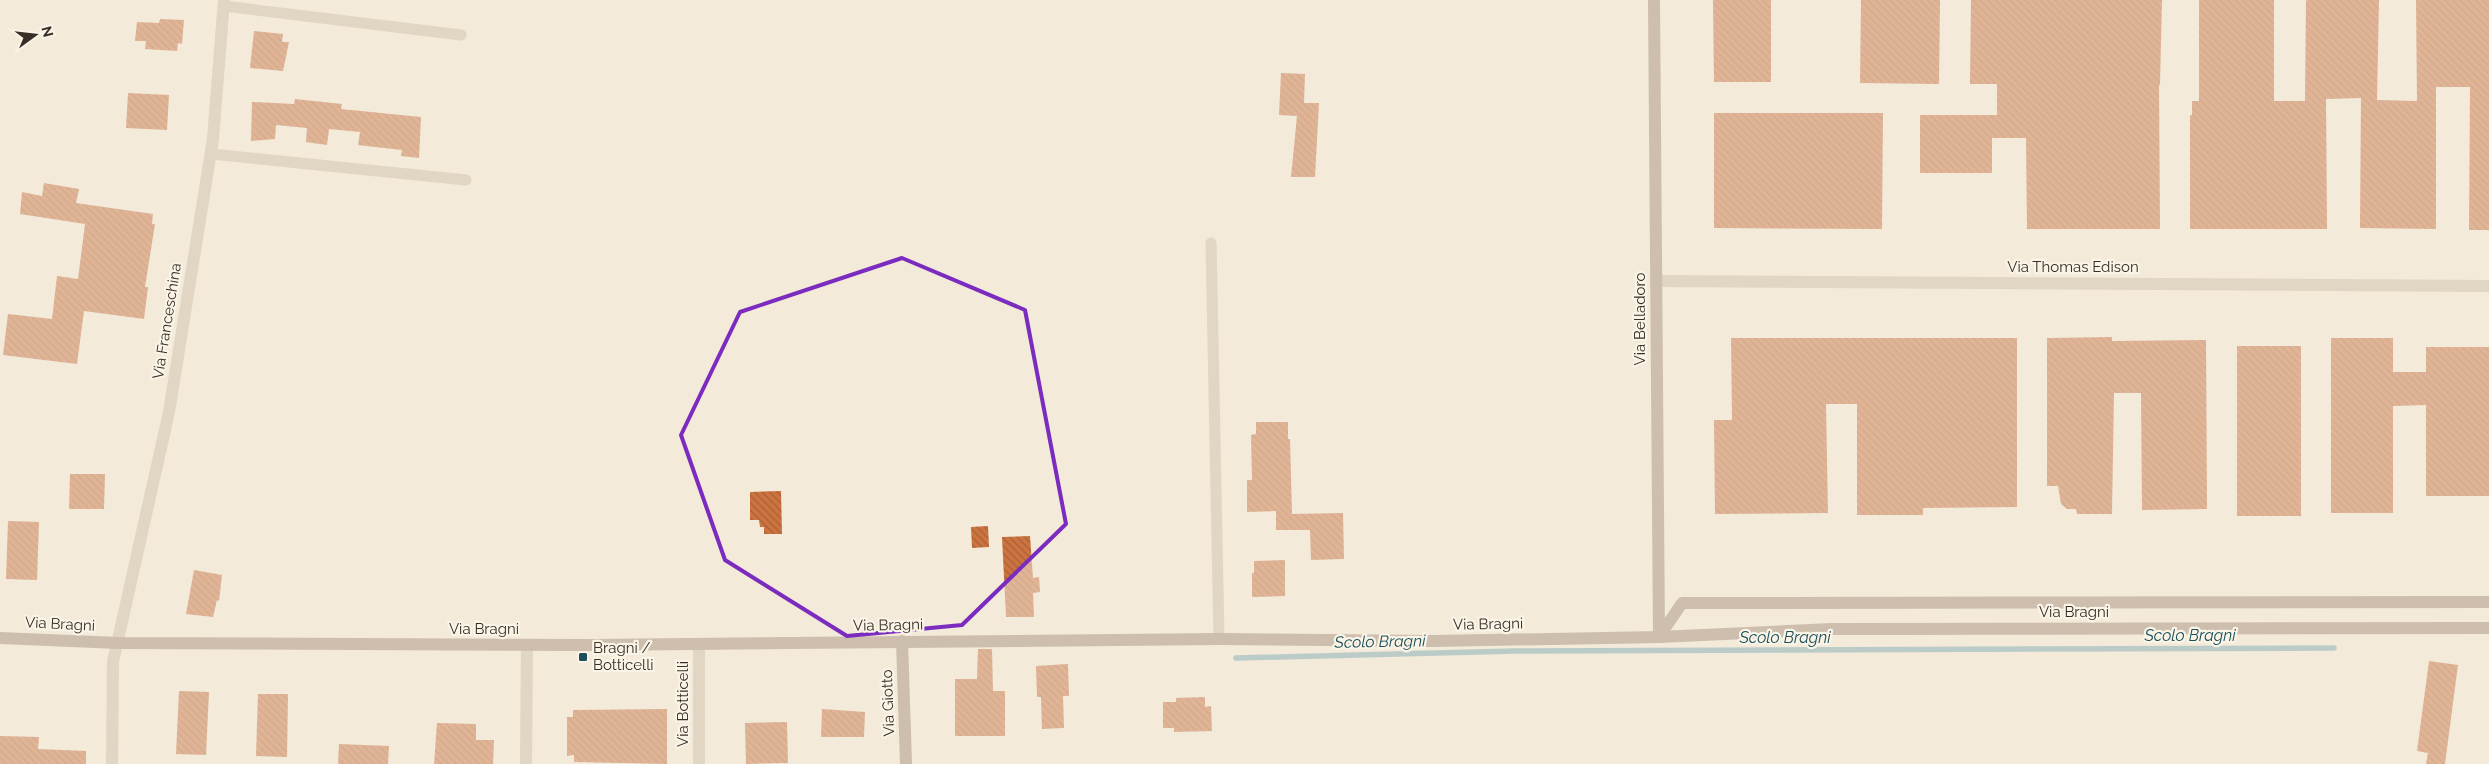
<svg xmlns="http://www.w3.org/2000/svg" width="2489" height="764" font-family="Raleway,sans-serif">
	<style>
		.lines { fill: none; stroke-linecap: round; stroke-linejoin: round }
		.stream { stroke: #78a8b1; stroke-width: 5.5 }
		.building { fill: url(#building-back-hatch) }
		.lane { stroke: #ccbca6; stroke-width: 11 }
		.street { stroke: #ccbca6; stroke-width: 12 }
		.secondary { stroke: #9f8b77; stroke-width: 12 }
		.marked { fill: none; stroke: #7b2cbf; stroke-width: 4; stroke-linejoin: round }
		.poi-dot { fill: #1b4f5b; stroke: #faf4e7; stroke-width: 2 }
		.labels { text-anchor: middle; stroke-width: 4.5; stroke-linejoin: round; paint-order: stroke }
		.street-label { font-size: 15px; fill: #372e27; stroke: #faf4e7 }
		.poi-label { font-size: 15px; fill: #372e27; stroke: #faf4e7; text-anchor: start }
		.water-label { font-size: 16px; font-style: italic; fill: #1b4f5b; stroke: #faf4e7 }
	</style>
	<defs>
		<pattern id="building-back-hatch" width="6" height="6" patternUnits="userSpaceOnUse" patternTransform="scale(1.25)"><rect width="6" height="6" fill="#cc7340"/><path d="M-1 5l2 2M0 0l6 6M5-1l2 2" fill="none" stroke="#a65f36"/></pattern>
	</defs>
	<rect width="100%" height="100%" fill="#f3eada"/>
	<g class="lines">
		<polyline class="stream" points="1236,658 1515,651 2334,648"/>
	</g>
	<g class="building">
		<polygon points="1713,0 1771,0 1771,82 1714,82"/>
		<polygon points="1861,0 1940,0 1939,84 1860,83"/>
		<polygon points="1971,0 2162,0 2160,85 2159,85 2160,229 2027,229 2026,138 1992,138 1992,173 1920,173 1920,115 1997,115 1997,84 1970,84"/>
		<polygon points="2199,0 2274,0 2274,101 2305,101 2306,0 2379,0 2377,100 2417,101 2416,0 2489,0 2489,230 2469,230 2470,87 2436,87 2436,229 2360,228 2361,98 2326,99 2327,229 2190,229 2190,115 2192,115 2192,101 2199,101"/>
		<polygon points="160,19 184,20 182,44 178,43 177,51 145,49 146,41 135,41 137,22 159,23"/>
		<polygon points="254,31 283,34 282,42 289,42 283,71 250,68"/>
		<polygon points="1281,73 1305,74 1304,103 1319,103 1315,177 1291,177 1297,116 1279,115"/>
		<polygon points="128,93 169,95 167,130 126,128"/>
		<polygon points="295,99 342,104 341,109 421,117 419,158 401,156 402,150 358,145 360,132 329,129 327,145 306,142 307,128 276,125 275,139 251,141 252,102 294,104"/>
		<polygon points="1714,113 1883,113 1882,229 1714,228"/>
		<polygon points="44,183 79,189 76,203 153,214 152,224 155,224 145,287 148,287 144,319 84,311 77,364 3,355 8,314 52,319 57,276 78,279 85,224 20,214 22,192 42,196"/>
		<polygon points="2112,337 2112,341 2206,340 2207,509 2142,510 2141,393 2114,393 2112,514 2077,514 2076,509 2067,509 2061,504 2058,486 2047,486 2047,338"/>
		<polygon points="1731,338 2017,338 2017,507 1923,508 1923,515 1857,515 1857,404 1826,404 1828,513 1715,514 1714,420 1732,420"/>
		<polygon points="2331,338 2393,338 2393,372 2426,372 2426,347 2489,347 2489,496 2426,496 2426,405 2393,406 2393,513 2331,513"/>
		<rect x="2237" y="346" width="64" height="170"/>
		<polygon points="1256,422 1288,422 1288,439 1290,439 1292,514 1343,513 1344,559 1311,560 1310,530 1276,530 1276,511 1247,512 1247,480 1252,480 1251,435 1256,434"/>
		<polygon points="70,474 105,474 104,509 69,509"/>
		<polygon points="781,491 782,534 764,534 764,527 760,527 759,520 750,520 750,492"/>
		<polygon points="8,521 39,522 37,580 6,579"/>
		<polygon points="988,526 989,547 972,548 971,527"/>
		<polygon points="1030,536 1033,578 1039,577 1040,592 1033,593 1034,617 1006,617 1002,537"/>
		<polygon points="1285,560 1285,596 1252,597 1252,573 1254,573 1254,561"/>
		<polygon points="194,570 222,575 219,601 217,600 213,617 186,614"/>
		<polygon points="978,649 992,649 993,691 1005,691 1005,736 955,736 955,679 977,679"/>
		<polygon points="2429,661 2458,665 2445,764 2426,764 2428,753 2417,751"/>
		<polygon points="1068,664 1069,696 1063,696 1064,728 1042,729 1041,697 1037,697 1036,666"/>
		<polygon points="179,691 209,692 206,755 176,754"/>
		<polygon points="258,694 288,694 287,757 256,756"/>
		<polygon points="1205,697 1205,707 1211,706 1212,731 1174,732 1174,728 1163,728 1163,702 1176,702 1176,698"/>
		<polygon points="667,709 667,764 574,762 574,755 567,756 567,717 573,717 573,710"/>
		<polygon points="822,709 865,712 864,737 821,737"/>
		<polygon points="787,722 788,763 746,764 745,723"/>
		<polygon points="437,723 476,724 476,740 494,740 493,764 434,764"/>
		<polygon points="0,736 39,737 38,749 86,751 86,764 0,764"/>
		<polygon points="339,744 389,746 388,764 338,764"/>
	</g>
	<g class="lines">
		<g class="lane">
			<polyline points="224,6 461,35"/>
			<polyline points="211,154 466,180"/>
			<polyline points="1211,243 1219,639"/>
		</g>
		<g class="street">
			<polyline points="1656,281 2489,286"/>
			<polyline points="699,644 699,764"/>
			<polyline points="112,764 113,662 169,412 213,139 224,0"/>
			<polyline points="526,764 527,645"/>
		</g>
		<g class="secondary">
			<polyline points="1654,0 1659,637"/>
			<polyline points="1659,637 1682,603 2489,602"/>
			<polyline points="0,638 118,643 592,645 1219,639 1434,641 1659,637 1832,629 2489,628"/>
			<polyline points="902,641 906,764"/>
		</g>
	</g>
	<path d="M0 0H2489V764H0ZM902,258L1025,310L1066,524L962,625L847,636L725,560L681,435L740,312Z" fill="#f3eada" fill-opacity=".55" fill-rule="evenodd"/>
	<path class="marked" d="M902,258L1025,310L1066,524L962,625L847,636L725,560L681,435L740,312Z"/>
	<rect class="poi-dot" x="578" y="652" width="10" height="10" rx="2.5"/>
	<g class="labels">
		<g class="street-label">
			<text x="2073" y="272">Via Thomas Edison</text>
			<text transform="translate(1640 319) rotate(-90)" y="5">Via Belladoro</text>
			<text transform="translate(167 321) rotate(-81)" y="5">Via Franceschina</text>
			<text x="2074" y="617">Via Bragni</text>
			<text transform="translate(60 624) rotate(3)" y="5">Via Bragni</text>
			<text transform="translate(1488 624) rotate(-1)" y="5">Via Bragni</text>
			<text transform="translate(888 625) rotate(-1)" y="5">Via Bragni</text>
			<text x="484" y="634">Via Bragni</text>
			<text transform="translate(888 703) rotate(-92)" y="5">Via Giotto</text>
			<text transform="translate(683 704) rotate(-90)" y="5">Via Botticelli</text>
		</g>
		<g class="poi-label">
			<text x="593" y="653">Bragni /<tspan x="593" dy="17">Botticelli</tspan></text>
		</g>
		<g class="water-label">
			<text x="2190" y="641">Scolo Bragni</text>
			<text x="1785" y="643">Scolo Bragni</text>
			<text transform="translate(1380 641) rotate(-1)" y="6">Scolo Bragni</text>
		</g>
	</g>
	<g transform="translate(35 35) rotate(75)" stroke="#faf4e7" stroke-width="4" paint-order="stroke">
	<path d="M0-4L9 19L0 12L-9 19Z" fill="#372e27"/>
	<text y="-8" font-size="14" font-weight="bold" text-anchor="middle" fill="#372e27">N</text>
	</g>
</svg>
